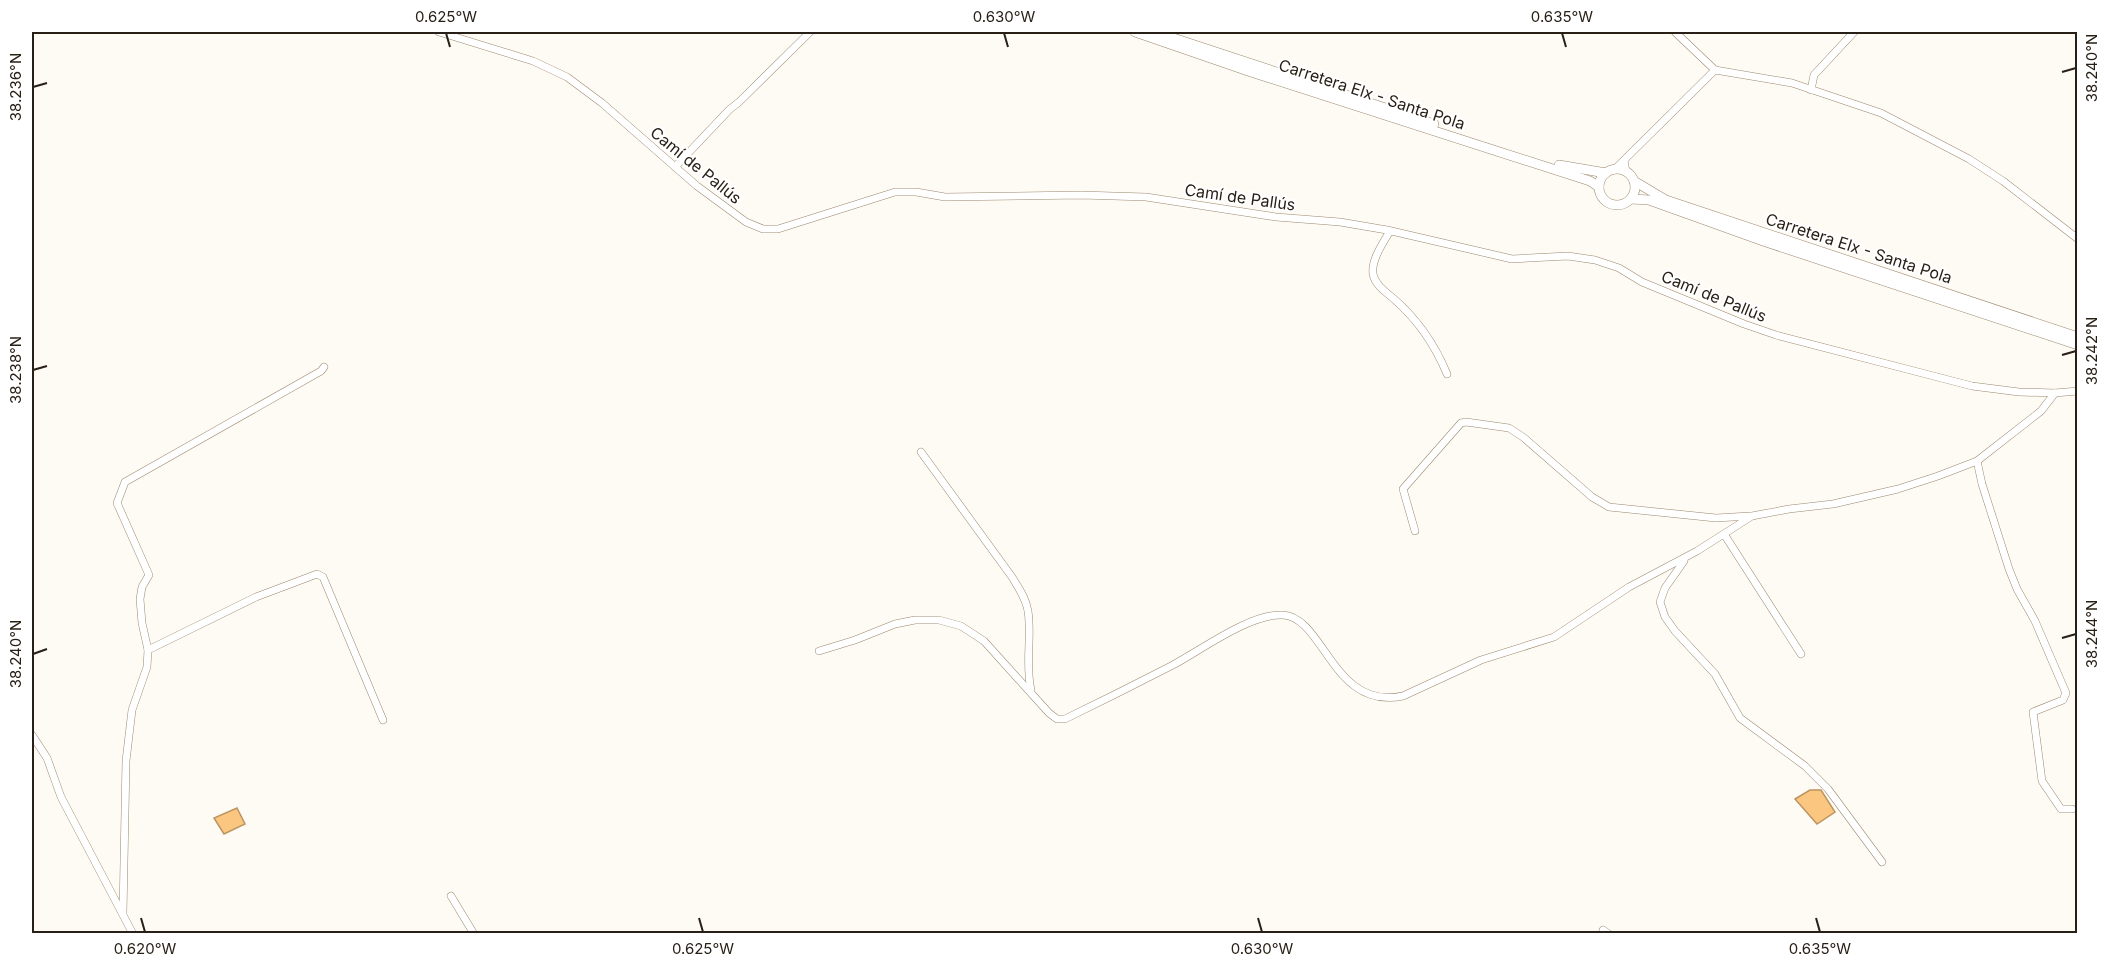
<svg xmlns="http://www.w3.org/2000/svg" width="2109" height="965" font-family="Inter,sans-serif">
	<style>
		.water { fill: #fbc67f; stroke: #bc9460; stroke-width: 1.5 }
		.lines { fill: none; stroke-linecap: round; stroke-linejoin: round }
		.street-casing { stroke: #9c886e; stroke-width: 8 }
		.secondary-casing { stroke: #9c886e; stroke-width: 10 }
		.street { stroke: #fff; stroke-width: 7 }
		.secondary { stroke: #fff; stroke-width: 9 }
		.ticks { fill: none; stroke: #282016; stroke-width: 2 }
		.labels { text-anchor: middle; stroke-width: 4.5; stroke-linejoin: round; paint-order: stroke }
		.street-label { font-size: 16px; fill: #282016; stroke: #fff }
		.neatline { fill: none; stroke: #282016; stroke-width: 2 }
		.ticks-label { font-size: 15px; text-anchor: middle; fill: #282016 }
	</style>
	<rect width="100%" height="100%" fill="#fefaf4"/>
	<g class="water">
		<polygon points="1810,790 1821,790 1835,812 1817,824 1795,799"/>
		<polygon points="237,808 245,824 224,834 214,818"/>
	</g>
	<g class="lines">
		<g class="street-casing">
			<g id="street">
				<polyline points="439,32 533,61 567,77 602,103 697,186 746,222 763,229 778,229 895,192 916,192 945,197 1081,195 1146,197 1276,217 1340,222 1387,230 1512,259 1568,256 1595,260 1619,268 1642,282 1744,324 1776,335 1972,386 2019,392 2055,393 2078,391"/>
				<polyline points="1675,32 1715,70 1792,83 1881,113 1927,137 1969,159 2003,181 2078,239"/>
				<polyline points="1811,90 1814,75 1854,32"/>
				<polyline points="1624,161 1626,172"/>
				<polyline points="675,167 729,110 739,102 810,32"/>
				<polyline points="1614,170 1715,70"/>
				<path d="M1390,231C1383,243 1371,260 1373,274C1375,285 1386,292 1394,299C1417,319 1435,345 1447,374"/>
				<path d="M921,452L1012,577C1018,587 1026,598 1028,611C1032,637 1025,664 1031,690"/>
				<polyline points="1977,461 1982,484 2009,569 2017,589 2035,621 2066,693 2063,700 2033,712 2042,781 2061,809 2072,809"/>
				<polyline points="1415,531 1403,489 1461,423 1466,422 1509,428 1523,437 1592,497 1609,507 1716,518 1750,516"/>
				<polyline points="1724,534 1801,654"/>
				<polyline points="1684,561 1665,588 1660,602 1665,617 1675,631 1715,674 1740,718 1805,766 1828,789 1882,862"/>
				<polyline points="148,650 256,597 317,574 323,577 383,720"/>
				<path d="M819,651L855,640L895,624L915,620H939L961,626L984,641L1049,713L1057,719H1065C1100,702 1136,684 1171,666C1200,651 1250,613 1283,615C1324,617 1333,711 1403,696L1481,660L1554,637L1629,587L1697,551L1752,516L1789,509L1833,504L1898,489L1938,476L1977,461L2041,411L2055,393"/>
				<polyline points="32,735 47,758 61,797 133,934"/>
				<polyline points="451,896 474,934"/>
				<polyline points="123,913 126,761 132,710 147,667 148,650 142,623 140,599 142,587 149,575 117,503 125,482 321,371 324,367"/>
				<polyline points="1603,930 1609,934"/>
			</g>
		</g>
		<g class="secondary-casing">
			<g id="secondary">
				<polyline points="1135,32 1251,72 1590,181 1599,187"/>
				<polyline points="1155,32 1434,124"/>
				<polyline points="1559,165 1606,173"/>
				<circle cx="1617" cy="187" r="18"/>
				<polyline points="1634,181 1666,200 2078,337"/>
				<polyline points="1631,199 1649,200 1766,242 2078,345"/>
			</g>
		</g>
		<use href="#street" class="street"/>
		<use href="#secondary" class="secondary"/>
	</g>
	<path class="ticks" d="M446,33L450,47M1004,33L1008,47M1562,33L1566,47M2062,72L2076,68M33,87L47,83M2062,355L2076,351M33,370L47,366M2062,638L2076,634M33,654L47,649M141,918L145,932M699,918L703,932M1258,918L1262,932M1816,918L1820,932"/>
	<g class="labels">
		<g class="street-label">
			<text transform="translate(1372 94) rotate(18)" y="6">Carretera Elx - Santa Pola</text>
			<text transform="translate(696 165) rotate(39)" y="6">Camí de Pallús</text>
			<text transform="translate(1240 197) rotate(8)" y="6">Camí de Pallús</text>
			<text transform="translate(1859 248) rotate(18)" y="6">Carretera Elx - Santa Pola</text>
			<text transform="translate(1714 296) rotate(22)" y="6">Camí de Pallús</text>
		</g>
	</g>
	<rect width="2109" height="965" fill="none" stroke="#ffffff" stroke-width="66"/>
	<rect x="33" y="33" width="2043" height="899" class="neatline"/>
	<g class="ticks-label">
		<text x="446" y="22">0.625°W</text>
		<text x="1004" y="22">0.630°W</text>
		<text x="1562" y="22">0.635°W</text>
		<text transform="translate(2092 68) rotate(-90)" y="5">38.240°N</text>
		<text transform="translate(16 87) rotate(-90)" y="5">38.236°N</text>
		<text transform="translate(2092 351) rotate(-90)" y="5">38.242°N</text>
		<text transform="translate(16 370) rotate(-90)" y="5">38.238°N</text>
		<text transform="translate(2092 634) rotate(-90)" y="5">38.244°N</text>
		<text transform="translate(16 654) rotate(-90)" y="5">38.240°N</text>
		<text x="145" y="954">0.620°W</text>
		<text x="703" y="954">0.625°W</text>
		<text x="1262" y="954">0.630°W</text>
		<text x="1820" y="954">0.635°W</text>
	</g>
</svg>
